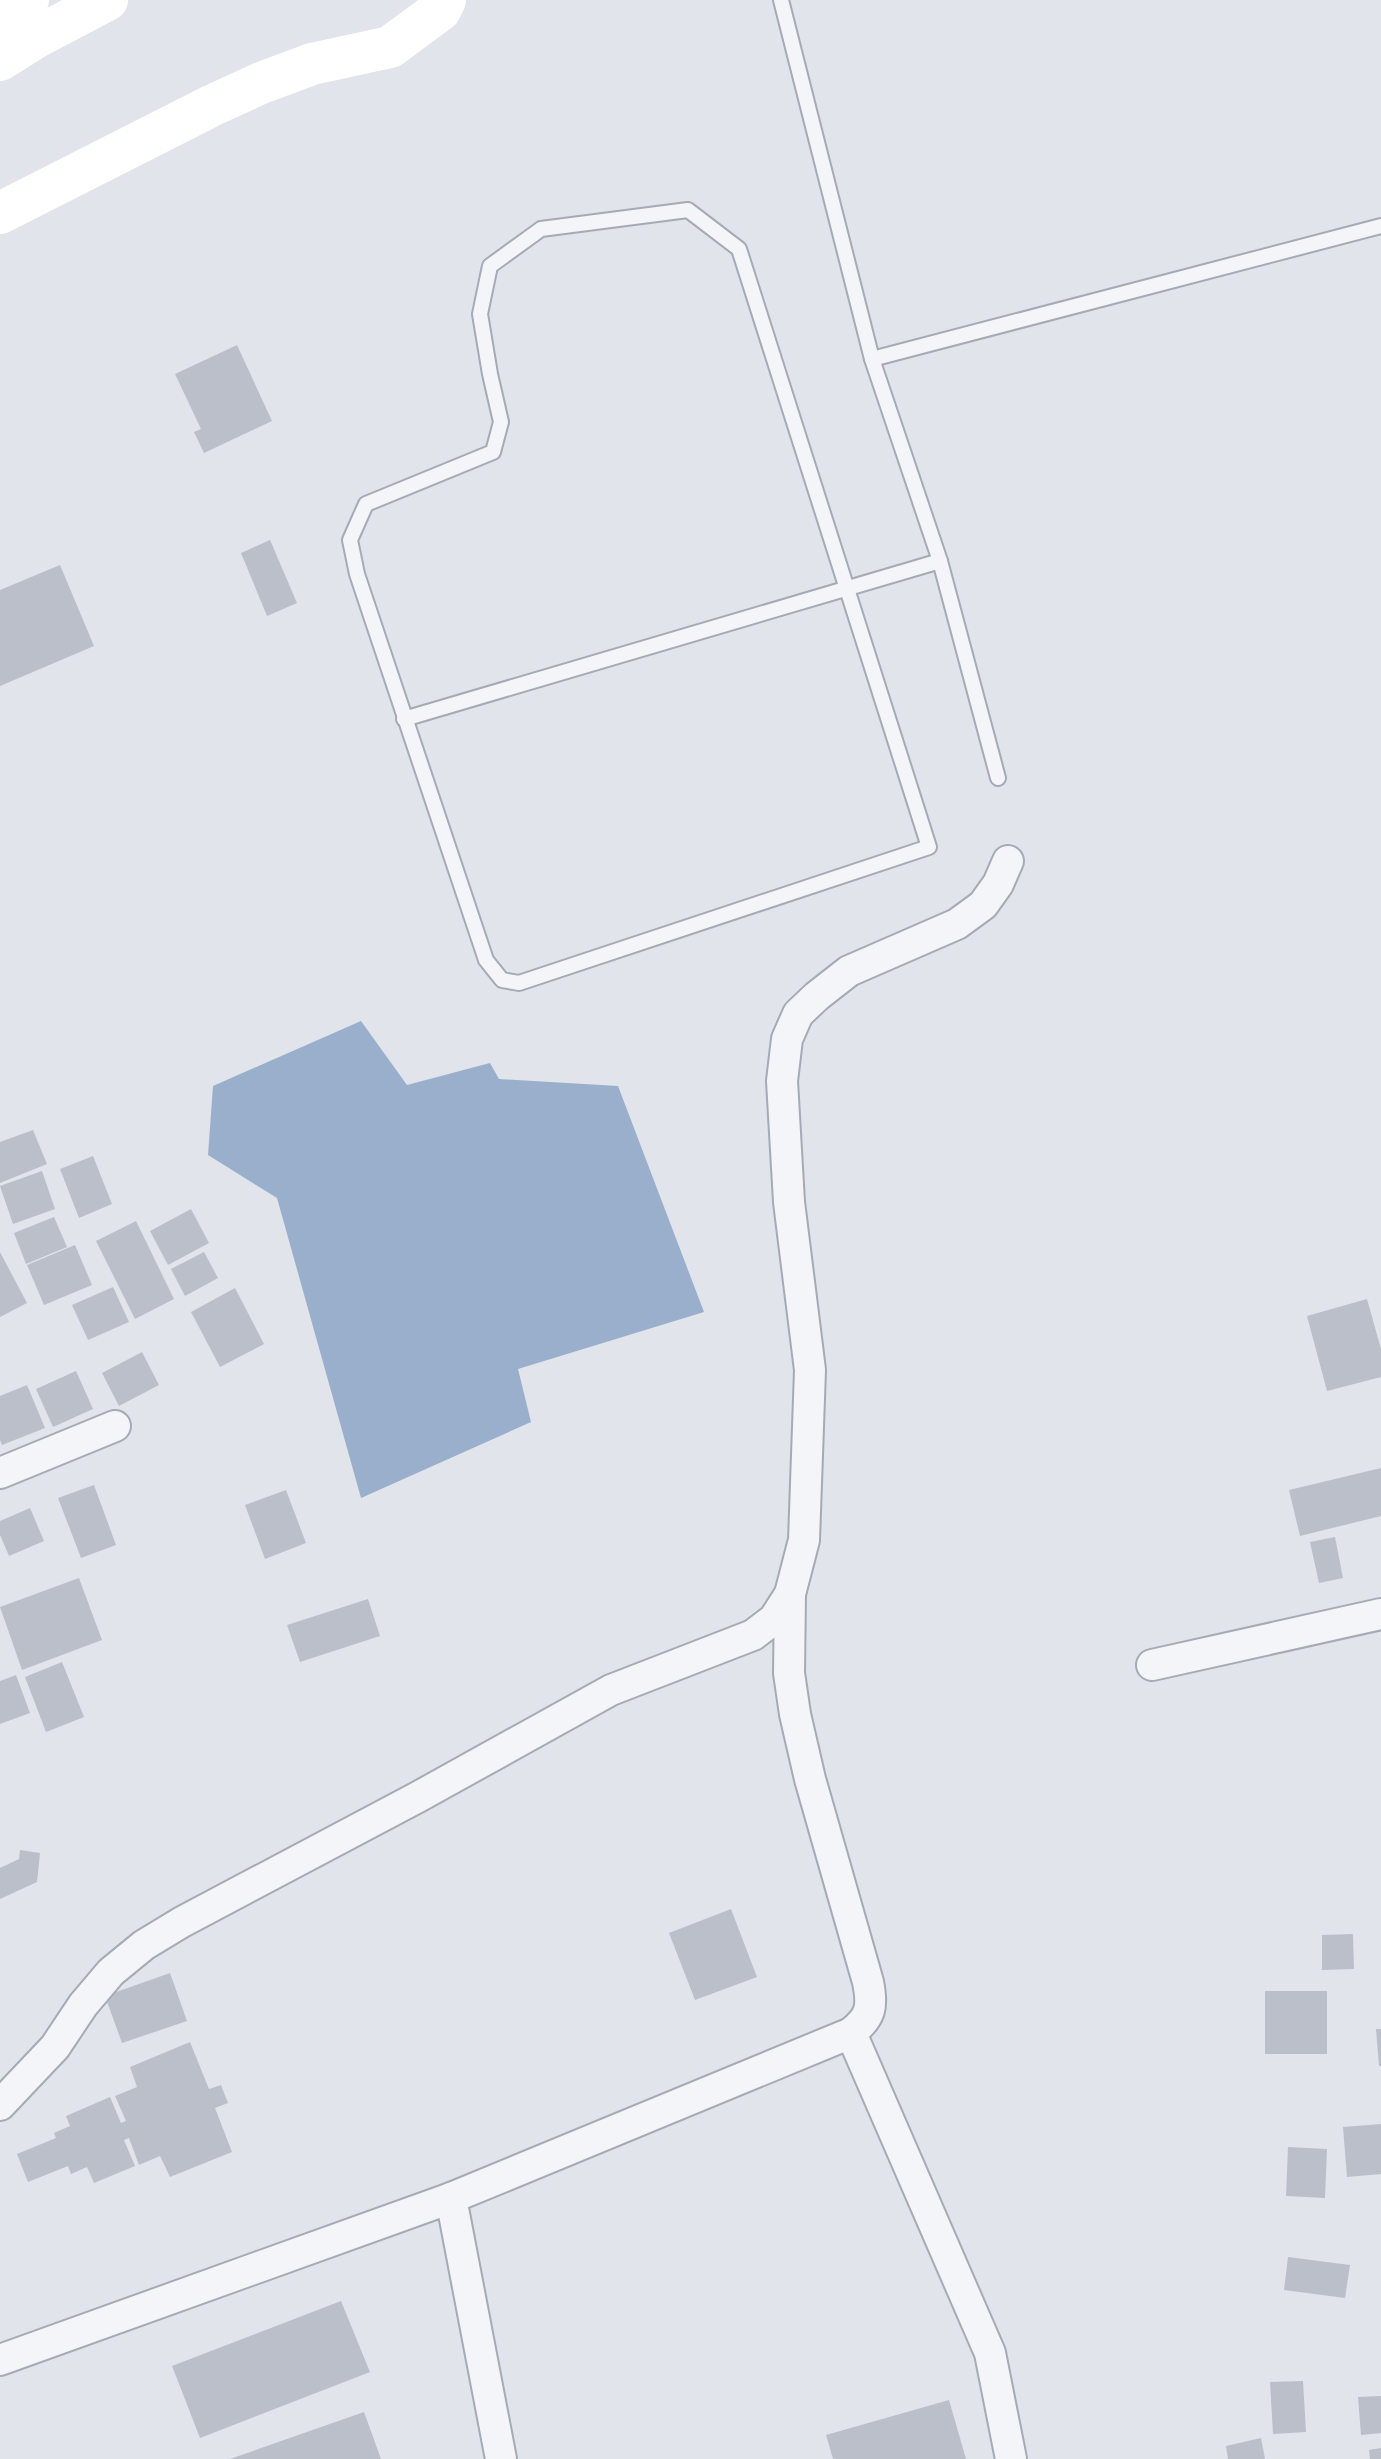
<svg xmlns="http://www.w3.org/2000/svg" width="1381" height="2459" font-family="'Alegreya Sans',sans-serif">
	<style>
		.water { fill: #9aafcb }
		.building { fill: #bbbfca }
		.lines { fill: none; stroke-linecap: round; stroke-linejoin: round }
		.lane-casing { stroke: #a6aab4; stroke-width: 18 }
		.street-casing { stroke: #a6aab4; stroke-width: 34 }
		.lane { stroke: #f4f5f8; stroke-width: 14 }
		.street { stroke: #f4f5f8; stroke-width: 30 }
		.secondary { stroke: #fff; stroke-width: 42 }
	</style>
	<rect width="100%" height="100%" fill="#e1e4ea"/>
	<polygon class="water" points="361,1021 407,1085 490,1063 499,1079 618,1086 704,1312 518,1369 531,1422 361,1498 277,1198 208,1155 213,1086"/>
	<g class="building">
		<polygon points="237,345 272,421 204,453 194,432 201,429 175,374"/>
		<polygon points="270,540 297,603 267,616 241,553"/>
		<polygon points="60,565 94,646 0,686 0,590"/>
		<polygon points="33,1130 47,1164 0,1183 0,1142"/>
		<polygon points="93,1156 112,1204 79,1218 60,1169"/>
		<polygon points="42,1171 55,1209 13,1224 0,1186"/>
		<polygon points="191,1209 209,1243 168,1265 150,1231"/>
		<polygon points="54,1217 67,1247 26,1264 14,1233"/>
		<polygon points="136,1221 174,1299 135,1319 96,1241"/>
		<polygon points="75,1245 92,1285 44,1305 27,1265"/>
		<polygon points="0,1252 27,1303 0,1317"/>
		<polygon points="204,1252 218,1278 185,1296 171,1269"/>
		<polygon points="113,1287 129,1322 88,1340 72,1305"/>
		<polygon points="235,1288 264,1344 220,1367 191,1312"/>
		<polygon points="1367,1299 1381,1349 1381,1377 1327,1391 1307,1316"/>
		<polygon points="142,1352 159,1385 119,1406 102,1373"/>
		<polygon points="76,1371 93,1409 53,1427 36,1389"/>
		<polygon points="27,1385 45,1428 2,1445 0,1440 0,1396"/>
		<polygon points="1381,1468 1381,1516 1300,1536 1289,1490"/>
		<polygon points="94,1485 116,1545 81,1558 58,1498"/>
		<polygon points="286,1490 306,1543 265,1559 245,1505"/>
		<polygon points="30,1508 44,1541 9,1556 0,1535 0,1521"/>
		<polygon points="1335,1537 1343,1578 1319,1583 1310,1542"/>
		<polygon points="79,1578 102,1640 22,1670 0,1607"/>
		<polygon points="368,1599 380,1636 300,1662 287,1625"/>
		<polygon points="62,1662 84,1717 46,1732 25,1677"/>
		<polygon points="16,1675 30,1713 0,1724 0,1681"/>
		<polygon points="20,1850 40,1853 37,1882 0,1899 0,1868 19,1859"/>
		<polygon points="731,1909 757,1977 695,2000 669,1933"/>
		<polygon points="1353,1934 1354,1969 1322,1970 1322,1935"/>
		<polygon points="170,1973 187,2021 122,2043 105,1996"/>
		<rect x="1265" y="1991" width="62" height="63"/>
		<polygon points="1376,2029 1381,2029 1381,2066 1379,2066"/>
		<polygon points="190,2042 209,2089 221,2085 228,2103 215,2108 232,2152 170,2177 160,2156 139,2165 129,2138 124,2140 135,2166 94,2183 87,2167 71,2174 68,2166 28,2182 17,2154 56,2138 54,2133 70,2126 66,2116 110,2097 121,2123 126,2121 115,2096 137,2087 130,2067"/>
		<polygon points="1381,2124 1381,2174 1347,2177 1343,2127"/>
		<polygon points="1288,2147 1327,2149 1325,2198 1286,2196"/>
		<polygon points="1288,2257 1350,2265 1345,2298 1284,2290"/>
		<polygon points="341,2301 370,2372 200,2438 172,2366"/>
		<polygon points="1303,2381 1306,2432 1273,2434 1270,2382"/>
		<polygon points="1381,2396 1381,2433 1361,2435 1358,2397"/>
		<polygon points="949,2400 966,2459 833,2459 826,2435"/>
		<polygon points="364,2412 381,2459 230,2459"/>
		<polygon points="1261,2438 1265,2459 1228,2459 1226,2446"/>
		<polygon points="1381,2448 1381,2459 1370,2459 1369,2450"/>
	</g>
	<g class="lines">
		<g class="lane-casing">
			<g id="lane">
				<polyline points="781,0 872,359 940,561 998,778"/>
				<polygon points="688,210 739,249 929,847 519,983 502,980 486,960 357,574 350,540 366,504 493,452 501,422 490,374 480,314 490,266 541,229"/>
				<polyline points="872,359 1381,226"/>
				<polyline points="404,719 940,561"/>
			</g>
		</g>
		<g class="street-casing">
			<g id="street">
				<polyline points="0,1473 115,1426"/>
				<polyline points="1152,1665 1381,1614"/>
				<polyline points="851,2033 990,2353 1011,2459"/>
				<polyline points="0,2105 55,2047 83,2005 111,1972 144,1945 182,1922 418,1797 611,1690 753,1635 774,1619 790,1594 804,1540 810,1370 789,1202 782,1081 787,1039 798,1014 817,996 849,971 957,924 983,905 998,884 1008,861"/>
				<polyline points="451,2198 501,2459"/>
				<path d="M0,2360L451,2198L851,2033C871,2017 873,2007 868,1982L810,1779L795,1714L789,1673L790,1594"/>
			</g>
		</g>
		<use href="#lane" class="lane"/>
		<use href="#street" class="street"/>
		<g class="secondary">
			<polyline points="0,18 28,0"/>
			<polyline points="0,60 35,38 107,0"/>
			<polyline points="0,213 213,105 261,83 312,64 390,47 440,10 445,0"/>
		</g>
	</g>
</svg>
